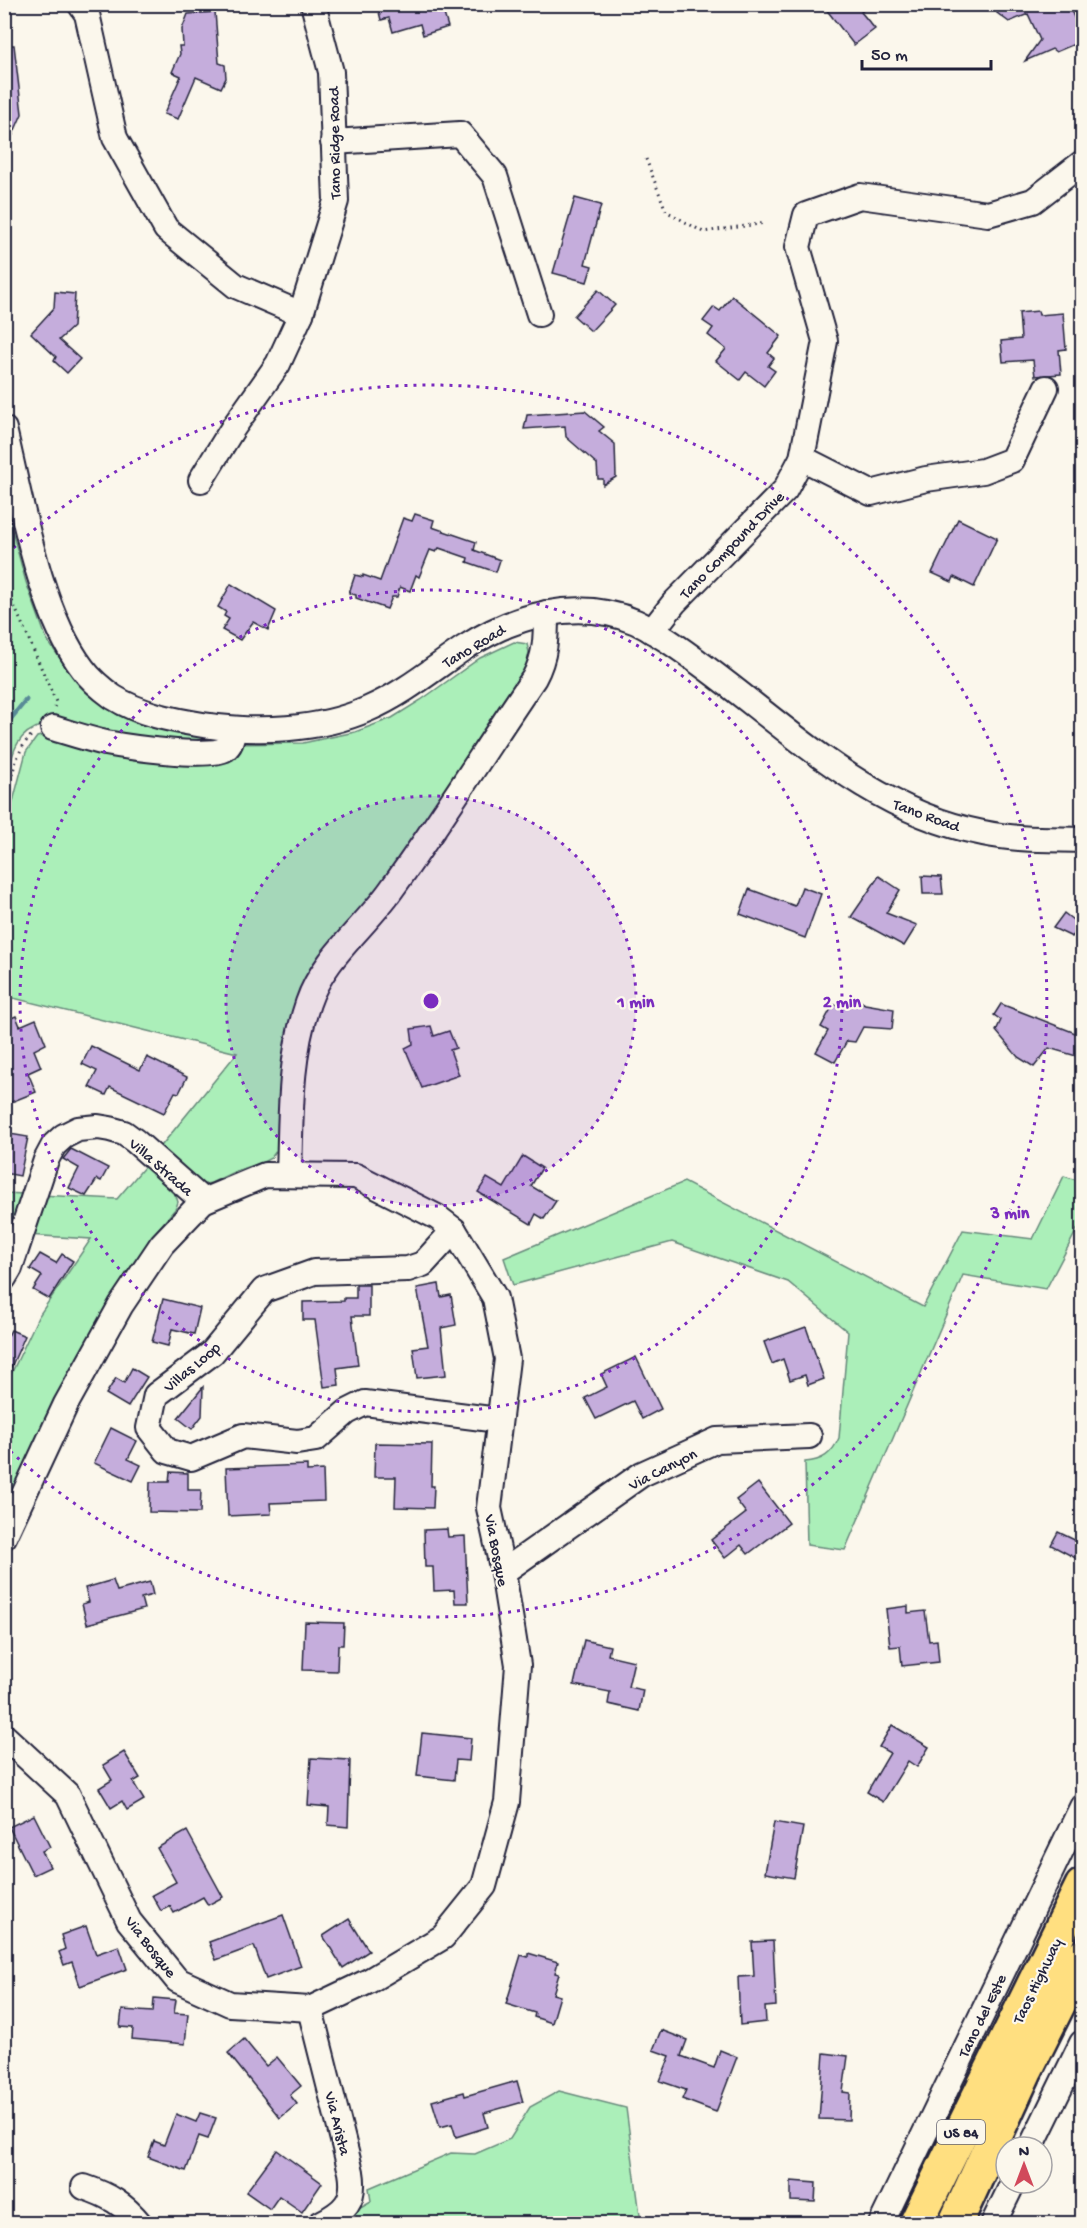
<svg xmlns="http://www.w3.org/2000/svg" width="1087" height="2228" font-family="'Gochi Hand',sans-serif">
	<style>
		.green { fill: #abefb9; stroke: #66887a; stroke-width: 1.5 }
		.lines { fill: none; stroke-linecap: round; stroke-linejoin: round }
		.stream { stroke: #598a97; stroke-width: 5 }
		.building { fill: #c5addc; stroke: #22223b; stroke-width: 1.5 }
		.minor-casing { stroke: #22223b; stroke-width: 28 }
		.highway-casing { stroke: #22223b; stroke-width: 38 }
		.path { stroke: #22223b; stroke-width: 3; stroke-dasharray: 1.5 4.5; stroke-linecap: butt }
		.minor { stroke: #fbf7ec; stroke-width: 24 }
		.highway { stroke: #ffdf80; stroke-width: 33 }
		.ring { fill: none; stroke: #7b2cbf; stroke-width: 3; stroke-dasharray: 3 6 }
		.labels { text-anchor: middle; stroke-width: 4.5; stroke-linejoin: round; paint-order: stroke }
		.shield { fill: #fbf7ec; stroke: #636270; stroke-width: 1.5 }
		.shield-label { font-size: 15px; font-weight: bold; fill: #22223b }
		.street-label { font-size: 16px; fill: #22223b; stroke: #fbf7ec }
		.centre { fill: #7b2cbf; stroke: #fbf7ec; stroke-width: 3 }
		.ring-label { font-size: 18px; text-anchor: middle; font-weight: bold; fill: #7b2cbf; stroke: #fbf7ec; stroke-width: 4.5; stroke-linejoin: round; paint-order: stroke }
	</style>
	<rect width="100%" height="100%" fill="#fbf7ec"/>
	<filter id="ink" filterUnits="userSpaceOnUse"><feTurbulence type="fractalNoise" baseFrequency=".0167" numOctaves="2"/><feDisplacementMap in="SourceGraphic" scale="12" xChannelSelector="R" yChannelSelector="G"/><feConvolveMatrix kernelMatrix="1 2 1 2 8 2 1 2 1" color-interpolation-filters="sRGB"/></filter>
	<g filter="url(#ink)">
		<g class="green">
			<path d="M5,505L26,582L47,640L76,681L88,694L101,703L118,715L140,725L224,741L220,747L43,725C12,734 12,759 5,785Z"/>
			<polygon points="514,642 527,644 529,652 526,669 393,867 355,916 281,1096 277,1150 271,1158 261,1163 236,1171 211,1183 200,1185 157,1151 237,1053 5,996 5,832 26,752 37,737 45,735 235,744 303,743 355,732 392,718 421,700 480,658"/>
			<polygon points="145,1166 176,1196 178,1202 176,1208 149,1240 81,1351 52,1406 5,1509 5,1387 38,1317 91,1239 27,1235 40,1195 117,1199"/>
			<path d="M1064,1176L1082,1182V1220L1046,1289L963,1275L845,1550L807,1545L805,1462C822,1461 832,1454 839,1438L848,1332L788,1282L672,1242L513,1285L504,1258L684,1182L923,1307L963,1230L1033,1239Z"/>
			<polygon points="4,1193 24,1194 12,1234 5,1234"/>
			<polygon points="559,2091 626,2108 641,2223 330,2224 371,2201 369,2188 451,2153 475,2154 510,2139 530,2107"/>
		</g>
		<g class="lines">
			<polyline class="stream" points="4,727 26,700"/>
		</g>
		<g class="building">
			<polygon points="377,4 441,4 448,27 423,35 420,24 393,32 389,18 381,20"/>
			<polygon points="822,4 871,4 861,12 875,29 854,45"/>
			<polygon points="1002,4 1068,4 1082,35 1077,43 1056,52 1052,49 1025,61 1040,40 1028,14 1009,22 997,13"/>
			<polygon points="215,12 219,63 225,65 226,78 221,88 196,77 178,119 164,114 181,76 172,72 180,54 179,46 183,46 182,29 188,14"/>
			<polygon points="4,45 14,45 22,114 4,155"/>
			<polygon points="575,198 601,205 585,264 592,266 587,282 553,273"/>
			<polygon points="598,290 615,305 591,331 574,316"/>
			<polygon points="55,292 75,294 73,327 59,340 80,359 67,373 54,361 56,357 31,333 54,308"/>
			<polygon points="732,296 781,336 768,353 774,358 768,366 775,371 764,386 746,372 740,380 716,361 726,349 708,335 713,328 703,321 714,307 720,311"/>
			<polygon points="1038,311 1039,315 1063,313 1066,349 1059,350 1061,374 1035,376 1033,360 1003,362 1001,341 1021,339 1019,313"/>
			<polygon points="585,411 604,427 599,431 615,444 616,477 603,485 603,479 598,479 597,464 566,437 565,426 524,429 527,415"/>
			<polygon points="415,514 434,520 432,527 476,542 474,550 500,560 496,572 467,562 468,558 439,548 436,552 430,550 419,577 416,575 410,591 400,587 397,597 392,597 387,609 356,598 356,595 349,593 355,575 363,577 363,575 380,581 403,518 412,521"/>
			<polygon points="958,519 997,538 974,587 954,577 952,582 932,573"/>
			<polygon points="231,584 276,611 268,630 253,622 240,640 222,630 229,619 224,616 226,612 218,607"/>
			<polygon points="879,876 900,890 886,913 917,925 904,946 851,917"/>
			<polygon points="922,876 941,877 943,894 923,894"/>
			<polygon points="802,887 821,894 805,938 740,914 749,889 795,906"/>
			<polygon points="1064,913 1081,926 1072,937 1053,928"/>
			<polygon points="851,996 865,1004 894,1009 892,1029 863,1027 855,1042 847,1041 835,1062 816,1052 828,1031 821,1027 833,1005 845,1006"/>
			<polygon points="1001,1004 1083,1036 1083,1058 1049,1048 1034,1067 1018,1057 996,1031 1001,1020 994,1015"/>
			<polygon points="16,1016 20,1026 36,1019 46,1044 34,1050 41,1067 28,1073 36,1092 4,1105 4,1021"/>
			<polygon points="431,1026 434,1036 449,1031 456,1048 450,1050 459,1075 422,1088 405,1048 413,1044 411,1029"/>
			<polygon points="91,1046 140,1070 147,1057 187,1077 179,1093 175,1092 164,1113 110,1087 106,1095 89,1087 97,1071 82,1064"/>
			<polygon points="4,1133 28,1137 20,1176 4,1173"/>
			<polygon points="71,1149 108,1168 101,1181 97,1179 86,1196 69,1188 79,1168 63,1159"/>
			<polygon points="523,1156 542,1168 531,1186 556,1201 544,1219 536,1214 531,1224 478,1192 487,1178 504,1188"/>
			<polygon points="40,1254 56,1263 62,1254 73,1261 49,1299 33,1290 42,1276 30,1269"/>
			<polygon points="439,1284 441,1297 451,1295 456,1325 441,1328 446,1375 417,1378 413,1348 428,1346 417,1288"/>
			<polygon points="356,1285 369,1285 369,1316 352,1316 358,1365 337,1368 339,1385 324,1387 315,1320 303,1320 303,1302 344,1301 344,1298 356,1298"/>
			<polygon points="163,1299 200,1308 194,1334 172,1329 168,1346 152,1342"/>
			<polygon points="806,1327 824,1379 808,1385 805,1375 790,1380 783,1359 772,1364 764,1342"/>
			<polygon points="11,1330 25,1336 4,1383 4,1344"/>
			<polygon points="636,1357 661,1409 642,1419 633,1401 596,1419 585,1398 607,1387 601,1374"/>
			<polygon points="132,1368 147,1377 128,1407 106,1394 116,1378 124,1383"/>
			<polygon points="203,1387 202,1416 192,1429 178,1418"/>
			<polygon points="111,1428 137,1441 128,1459 141,1465 133,1481 94,1463"/>
			<polygon points="375,1443 432,1444 431,1486 434,1486 433,1508 395,1507 396,1477 374,1477"/>
			<polygon points="307,1465 307,1471 323,1470 324,1501 270,1503 271,1514 228,1516 226,1468"/>
			<polygon points="170,1472 188,1473 188,1490 201,1490 200,1513 149,1512 150,1482 169,1482"/>
			<polygon points="758,1483 789,1523 748,1554 741,1545 725,1558 711,1540 746,1513 736,1500"/>
			<polygon points="447,1529 448,1537 465,1536 468,1603 455,1603 454,1590 434,1591 433,1567 425,1567 424,1530"/>
			<polygon points="1058,1532 1083,1544 1083,1562 1051,1545"/>
			<polygon points="113,1580 117,1591 150,1582 153,1595 141,1598 144,1609 87,1624 82,1604 89,1602 85,1588"/>
			<polygon points="908,1606 908,1613 925,1611 929,1641 937,1640 939,1662 902,1666 900,1646 890,1647 886,1609"/>
			<polygon points="305,1622 344,1623 343,1645 338,1645 337,1671 303,1670"/>
			<polygon points="584,1640 610,1646 608,1655 634,1661 628,1687 643,1690 639,1711 608,1704 610,1692 574,1685"/>
			<polygon points="892,1725 929,1747 917,1767 908,1761 883,1802 867,1792 890,1753 879,1747"/>
			<polygon points="422,1733 471,1738 469,1761 456,1760 454,1780 417,1776"/>
			<polygon points="124,1752 140,1778 133,1782 144,1800 127,1810 122,1801 111,1808 99,1788 112,1780 103,1765"/>
			<polygon points="311,1758 350,1760 348,1827 328,1825 329,1807 308,1805"/>
			<polygon points="34,1815 50,1847 42,1851 50,1867 33,1875 9,1827"/>
			<polygon points="774,1822 803,1827 794,1878 765,1873"/>
			<polygon points="187,1831 223,1897 208,1905 203,1897 174,1913 170,1906 161,1911 152,1895 176,1882 157,1848"/>
			<polygon points="283,1915 301,1966 266,1979 254,1946 216,1960 209,1942"/>
			<polygon points="349,1919 369,1951 343,1968 323,1936"/>
			<polygon points="86,1926 96,1954 119,1946 127,1969 80,1986 72,1962 64,1965 59,1952 65,1949 61,1935"/>
			<polygon points="773,1941 776,2006 765,2007 766,2022 740,2025 738,1977 754,1976 752,1942"/>
			<polygon points="528,1953 558,1962 555,1973 559,1974 553,1994 560,1996 552,2023 534,2017 535,2013 506,2004 521,1955 528,1957"/>
			<polygon points="154,1998 176,2000 174,2013 188,2014 185,2044 132,2039 133,2028 120,2027 122,2010 153,2012"/>
			<polygon points="661,2030 687,2040 681,2056 714,2068 720,2050 737,2057 716,2112 682,2099 686,2090 660,2081 670,2056 653,2050"/>
			<polygon points="244,2039 266,2066 277,2057 301,2086 290,2095 297,2104 280,2118 228,2053"/>
			<polygon points="824,2053 848,2056 843,2092 850,2093 849,2120 819,2119"/>
			<polygon points="517,2081 523,2102 484,2113 488,2127 456,2137 452,2124 440,2127 432,2101 464,2092 465,2096"/>
			<polygon points="200,2113 216,2118 208,2139 199,2136 186,2171 148,2157 154,2141 164,2145 176,2114 196,2122"/>
			<polygon points="277,2150 322,2183 302,2212 279,2196 270,2209 246,2192"/>
			<polygon points="791,2181 816,2183 815,2202 791,2201"/>
		</g>
		<g class="lines">
			<g class="minor-casing">
				<g id="minor">
					<polyline points="80,4 87,14 115,138 166,229 236,286 301,314"/>
					<polyline points="333,142 460,134 495,176 539,314"/>
					<path d="M4,429C21,500 39,612 83,669C91,680 102,689 113,697C140,714 172,720 203,725C257,733 318,731 368,709C403,694 433,669 464,648C514,615 578,597 636,622C647,627 657,634 667,640C770,708 857,809 983,833C1015,840 1049,839 1082,840"/>
					<polyline points="802,458 871,493 926,479 983,471 1012,460 1046,388"/>
					<polyline points="201,480 233,428 278,364 301,314 336,201 331,72 313,4"/>
					<polyline points="652,631 674,603 785,490 802,458 825,341 798,247 806,215 860,196 988,214 1033,201 1082,163"/>
					<path d="M53,728C70,733 88,739 106,743C127,747 209,759 225,749C232,744 232,736 234,729"/>
					<path d="M289,1175C291,1118 289,1058 308,1003C323,958 364,928 391,890C441,821 486,748 534,678C546,656 546,637 546,613"/>
					<polyline points="454,1230 423,1264 408,1269 314,1272 264,1290 212,1353 156,1395 149,1428 167,1451 191,1458 243,1436 297,1442 316,1439 347,1412 365,1403 498,1420"/>
					<polyline points="4,1278 10,1268 46,1160 54,1145 64,1136 78,1129 98,1127 110,1129 124,1133 135,1141 203,1201"/>
					<polyline points="4,1537 66,1404 121,1305 162,1244 203,1201 265,1175 356,1176 437,1217 454,1230 495,1298 507,1359 489,1508 503,1572 518,1665 507,1802 484,1886 443,1937 369,1981 310,2009 230,2004 177,1980 129,1921 68,1795 4,1736"/>
					<polyline points="503,1572 642,1474 717,1440 809,1436"/>
					<path d="M310,2009L351,2172C356,2201 345,2211 320,2224"/>
					<polyline points="1031,2147 1082,2043"/>
					<path d="M84,2187C108,2195 124,2204 140,2224"/>
					<polyline points="881,2224 1082,1807"/>
					<polyline points="993,2224 1013,2183"/>
				</g>
			</g>
			<g class="highway-casing">
				<g id="highway">
					<polyline points="916,2224 1082,1886"/>
					<polyline points="955,2224 1026,2069 1082,1957"/>
				</g>
			</g>
			<g class="path">
				<polyline points="646,159 666,211 703,232 766,223"/>
				<polyline points="4,560 10,596 56,702 55,709"/>
				<path d="M4,810C10,786 14,750 33,734"/>
			</g>
			<use href="#minor" class="minor"/>
			<use href="#highway" class="highway"/>
		</g>
	</g>
	<circle cx="431" cy="1001" r="205" fill="#7b2cbf" fill-opacity=".12"/>
	<g class="ring">
		<circle cx="431" cy="1001" r="205"/>
		<circle cx="431" cy="1001" r="411"/>
		<path d="M7 554A616 616 0 1 1 7 1448"/>
	</g>
	<g class="labels">
		<rect class="shield" x="937" y="2120" width="48" height="24" rx="4.5"/>
		<g class="shield-label">
			<text x="961" y="2137">US 84</text>
		</g>
		<g class="street-label">
			<text transform="translate(333 143) rotate(-91)" y="6">Tano Ridge Road</text>
			<text transform="translate(731 544) rotate(-46)" y="6">Tano Compound Drive</text>
			<text transform="translate(473 645) rotate(-31)" y="6">Tano Road</text>
			<text transform="translate(927 814) rotate(20)" y="6">Tano Road</text>
			<text transform="translate(162 1166) rotate(41)" y="6">Villa Strada</text>
			<text transform="translate(191 1366) rotate(-40)" y="6">Villas Loop</text>
			<text transform="translate(662 1468) rotate(-27)" y="6">Via Canyon</text>
			<text transform="translate(498 1550) rotate(79)" y="6">Via Bosque</text>
			<text transform="translate(152 1946) rotate(52)" y="6">Via Bosque</text>
			<text transform="translate(1036 1980) rotate(-64)" y="6">Taos Highway</text>
			<text transform="translate(981 2015) rotate(-64)" y="6">Tano del Este</text>
			<text transform="translate(339 2123) rotate(76)" y="6">Via Arista</text>
		</g>
	</g>
	<circle cx="431" cy="1001" r="9" class="centre"/>
	<g class="ring-label">
		<text x="636" y="1007">1 min</text>
		<text x="842" y="1007">2 min</text>
		<text x="1010" y="1218">3 min</text>
	</g>
	<rect width="1087" height="2228" fill="none" stroke="#fbf7ec" stroke-width="24"/>
	<rect x="12" y="12" width="1063" height="2204" fill="none" stroke="#22223b" stroke-width="2" filter="url(#ink)"/>
	<g transform="translate(1024 2165)"><circle r="28" fill="#fbf7ec" stroke="#a4a2a5" stroke-width="1.5"/>
	<path d="M0-4.5L10 22L0 15L-10 22Z" fill="#d1495b"/>
	<text y="-9" font-size="16" font-weight="bold" text-anchor="middle" fill="#22223b">N</text>
	</g>
	<path d="M862 60v9h129v-9" fill="none" stroke="#22223b" stroke-width="3"/>
	<text x="871" y="60" font-size="18" fill="#22223b" stroke="#fbf7ec" stroke-width="4.5" paint-order="stroke">50 m</text>
</svg>
